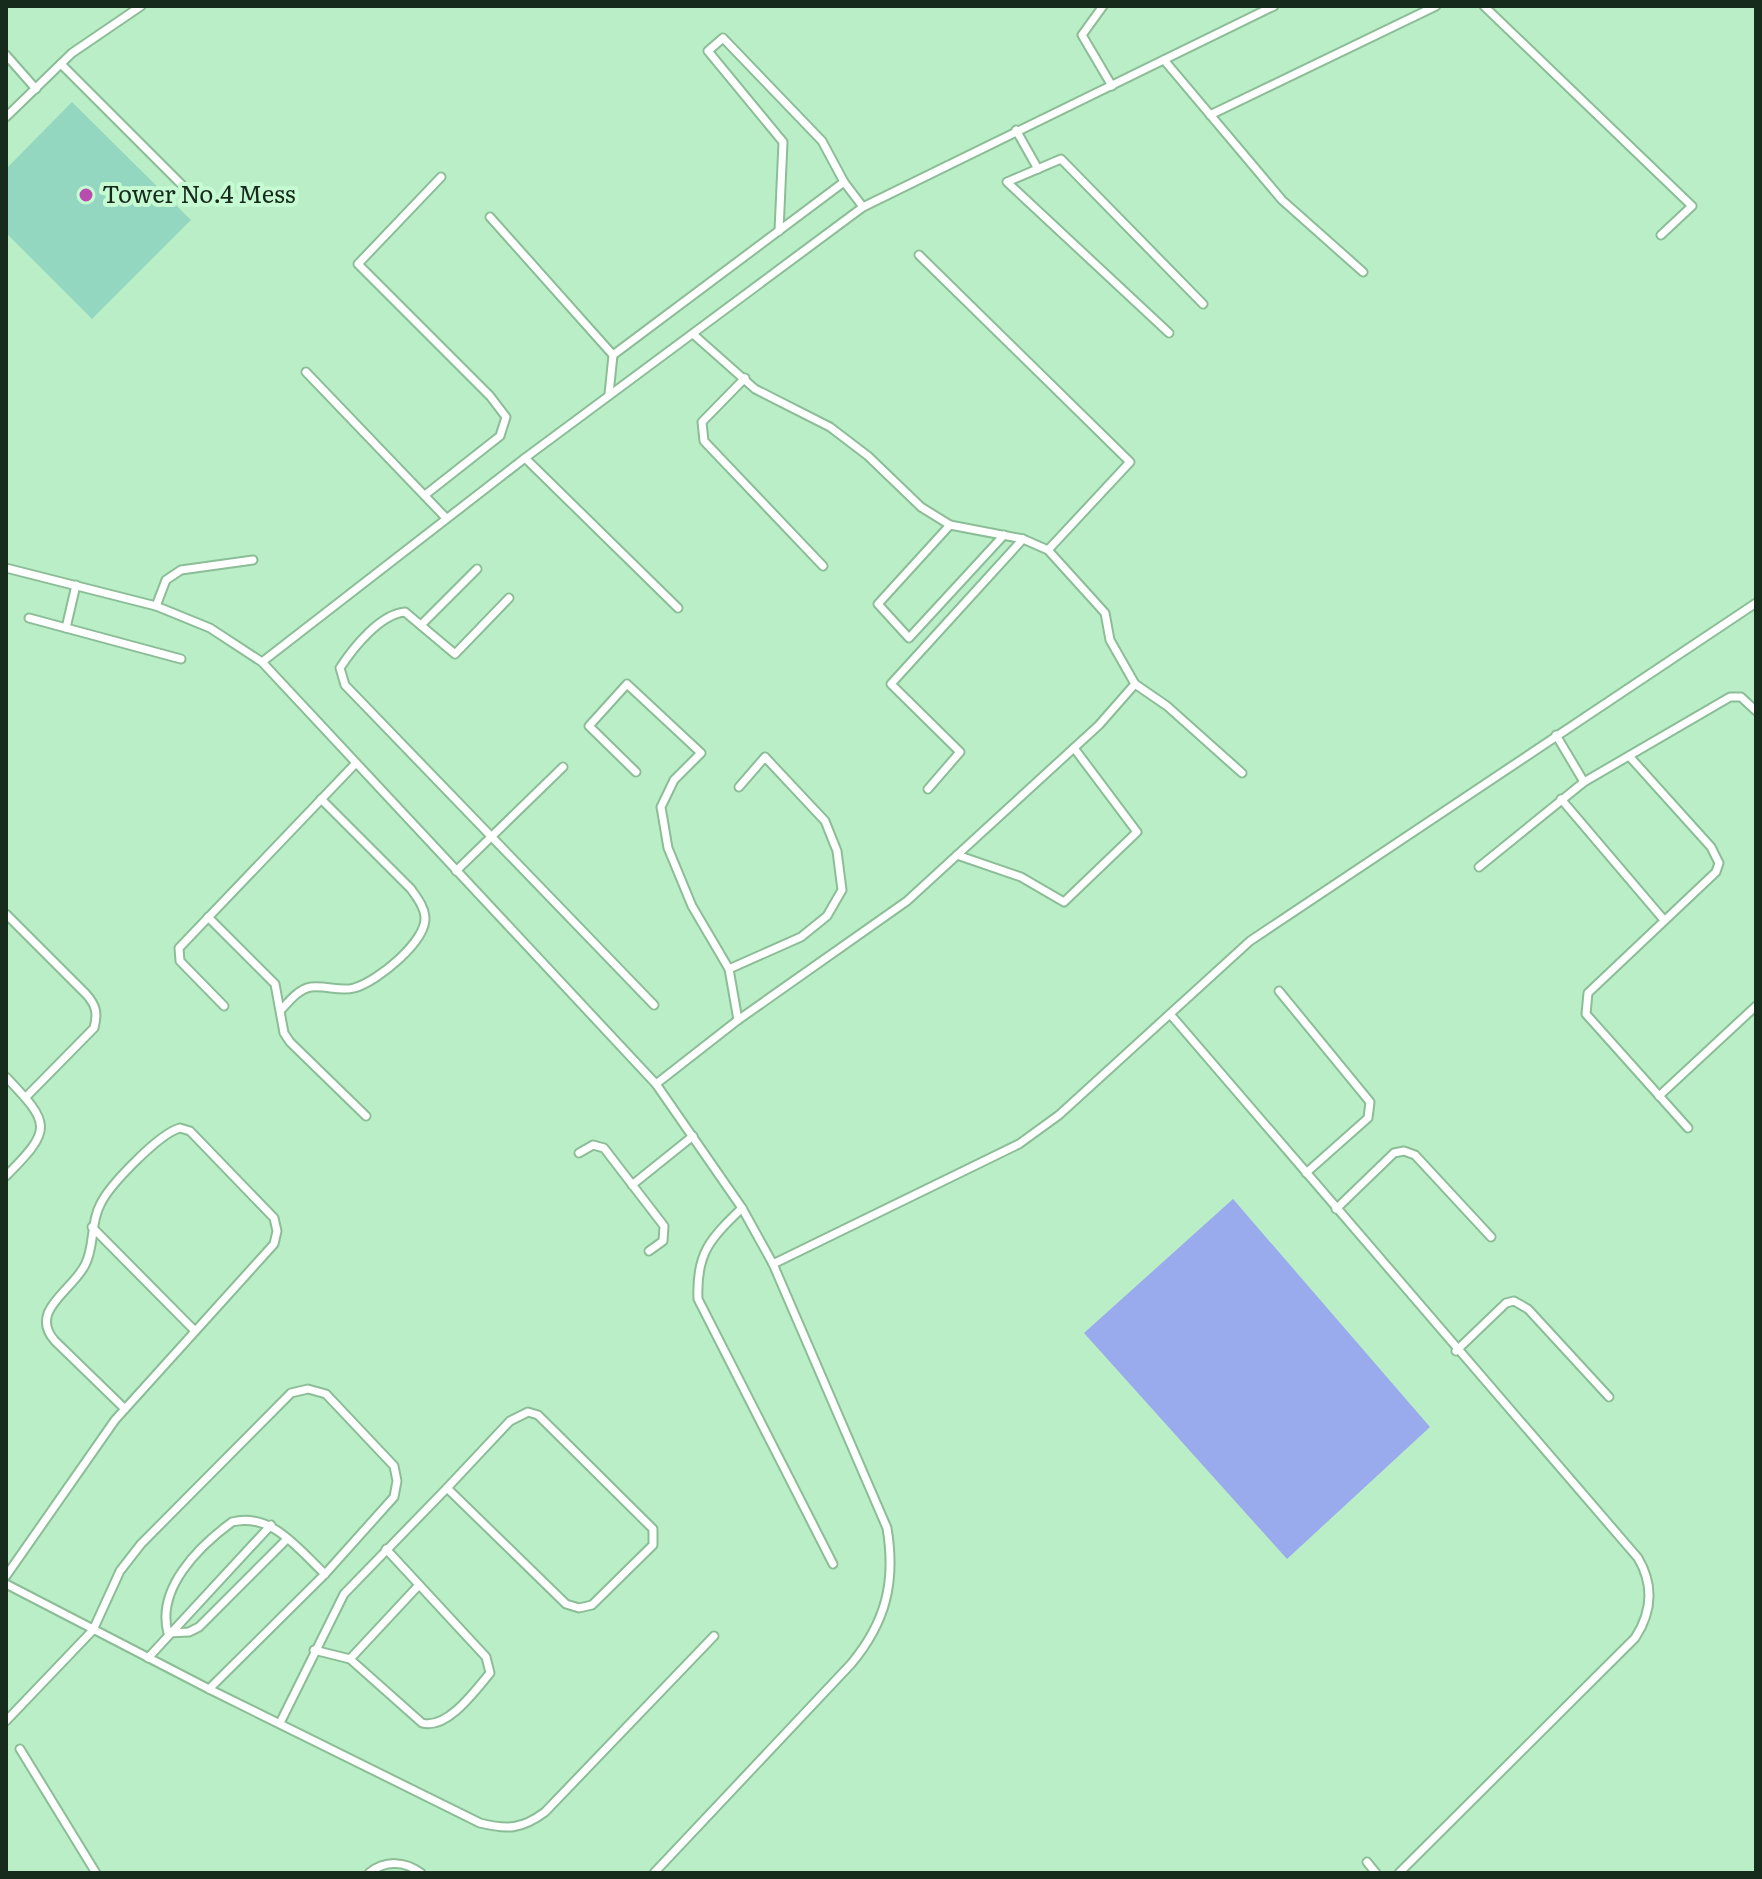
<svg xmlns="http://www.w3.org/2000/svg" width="1762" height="1879" font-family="Literata,serif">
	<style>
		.green { fill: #99abed }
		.building { fill: #93d7c1 }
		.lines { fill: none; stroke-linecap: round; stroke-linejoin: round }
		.lane-casing { stroke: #8bbd97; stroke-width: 11 }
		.lane { stroke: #fff; stroke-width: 7 }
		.poi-dot { fill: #b84dad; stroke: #c7fbd3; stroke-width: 3 }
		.labels { text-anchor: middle; stroke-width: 8; stroke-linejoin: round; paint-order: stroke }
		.poi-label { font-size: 24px; fill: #172b1c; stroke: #c7fbd3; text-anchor: start }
	</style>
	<rect width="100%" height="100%" fill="#baeec6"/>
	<polygon class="green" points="1233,1199 1430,1427 1287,1559 1084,1333"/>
	<polygon class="building" points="72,102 191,220 92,319 6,233 6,169"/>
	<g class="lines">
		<g class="lane-casing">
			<g id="lane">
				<polyline points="1103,6 1082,35 1112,86"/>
				<polyline points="1484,6 1692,206 1661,235"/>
				<polyline points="6,55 36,89"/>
				<polyline points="1164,60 1282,200 1363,272"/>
				<polyline points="61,64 183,186"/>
				<polyline points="1210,115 1436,6"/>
				<polyline points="6,117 72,53 141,6"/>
				<polyline points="1016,130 1038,169"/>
				<polyline points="490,217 613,355 609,394"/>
				<polyline points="779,231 783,142 708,51 723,38 822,141 844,182"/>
				<polyline points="919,255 1130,462 1048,550"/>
				<polyline points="1169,333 1007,182 1061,159 1203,304"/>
				<polyline points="693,334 755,389 830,427 868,456 921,507 950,525 1023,539 1048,550 1105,613 1110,640 1135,684 1167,706 1242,773"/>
				<polyline points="613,355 844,182 863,207"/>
				<polyline points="306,372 446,518"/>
				<polyline points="745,378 702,422 704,441 823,566"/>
				<polyline points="525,458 678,608"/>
				<polyline points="425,495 500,436 506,417 490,396 358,264 441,177"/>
				<polyline points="950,525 878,604 909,638 1004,535"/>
				<path d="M6,568L156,606L210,628L262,662L656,1084L742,1208L773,1264L887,1528C896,1582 886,1622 851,1664L654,1873"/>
				<path d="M509,598L455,654L405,612C380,614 353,648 340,668L345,685L654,1005"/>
				<polyline points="156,606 166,580 181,570 253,560"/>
				<polyline points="29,618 181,659"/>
				<polyline points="421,625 477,569"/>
				<polyline points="66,628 76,585"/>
				<polyline points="262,662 525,458 863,207 1274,6"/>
				<polyline points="1556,735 1584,782"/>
				<polyline points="1629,756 1711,847 1719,863 1716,872 1588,993 1586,1014 1688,1128"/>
				<polyline points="636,772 589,726 627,684 701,753 674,780 661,807 668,848 692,906 729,969 738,1020"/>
				<polyline points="928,789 960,752 891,684 1023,539"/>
				<polyline points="1561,799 1664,920"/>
				<polyline points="957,855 1021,877 1064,902 1137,832 1074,748"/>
				<polyline points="1479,867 1584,782 1730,697 1741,697 1756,711"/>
				<polyline points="456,871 563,767"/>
				<path d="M6,914L86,994C96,1005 98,1013 94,1028L26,1097"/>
				<polyline points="208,917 275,984 284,1033 290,1042 366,1116"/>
				<polyline points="729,969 801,937 827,916 842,890 837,851 825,821 765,757 739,787"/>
				<polyline points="1279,991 1370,1102 1368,1118 1306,1173"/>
				<polyline points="224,1006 180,961 179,948 355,764"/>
				<path d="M282,1009C290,1000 299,989 311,987C326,985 340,992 354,988C377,982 427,941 425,917C424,906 417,898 411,889L321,799"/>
				<path d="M1170,1014L1638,1558C1654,1585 1652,1612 1635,1638L1399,1873"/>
				<path d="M6,1077C51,1124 53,1129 6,1176"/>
				<polyline points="656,1084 738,1020 907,901 1099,725 1135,684"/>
				<polyline points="1659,1096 1756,1006"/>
				<polyline points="579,1153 593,1145 604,1148 664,1226 663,1241 649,1251"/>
				<polyline points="632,1185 693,1136"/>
				<path d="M742,1208C710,1239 696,1253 698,1299L833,1564"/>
				<polyline points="1336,1209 1394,1153 1404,1151 1415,1155 1491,1237"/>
				<polyline points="92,1227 195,1331"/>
				<polyline points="773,1264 1019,1144 1059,1115 1250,941 1756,603"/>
				<polyline points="1456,1351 1506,1303 1514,1301 1528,1309 1609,1397"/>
				<polygon points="528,1412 538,1415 653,1529 653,1545 592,1605 579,1608 566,1604 447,1488 510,1421"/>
				<path d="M287,1539L199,1627L189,1632L168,1633C156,1589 198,1547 232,1522C272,1512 298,1549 325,1574"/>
				<path d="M6,1576L115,1420L274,1244L277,1231L274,1218L190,1131L180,1128C160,1133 109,1185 100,1205C90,1224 95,1246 85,1265C72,1291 28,1311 55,1341L125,1409"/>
				<path d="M6,1584L209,1689L480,1823C508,1830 522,1829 545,1812L714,1636"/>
				<path d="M314,1650L350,1659L422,1723C447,1730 475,1691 490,1673L486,1657L386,1549"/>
				<polyline points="148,1658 271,1525"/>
				<polyline points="350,1659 419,1585"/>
				<polyline points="6,1721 93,1630 120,1571 141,1544 291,1393 308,1389 326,1394 394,1466 397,1481 394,1497 325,1574 209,1689"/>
				<polyline points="280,1723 344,1594 447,1488"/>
				<polyline points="20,1749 96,1873"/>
				<polyline points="1367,1862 1376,1873"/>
				<path d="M369,1873C385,1860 405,1861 421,1873"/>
			</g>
		</g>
		<use href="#lane" class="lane"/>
	</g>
	<circle class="poi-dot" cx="86" cy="195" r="8"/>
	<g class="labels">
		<g class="poi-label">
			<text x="102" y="203">Tower No.4 Mess</text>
		</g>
	</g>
	<rect width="1762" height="1879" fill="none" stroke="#172b1c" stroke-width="16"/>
</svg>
